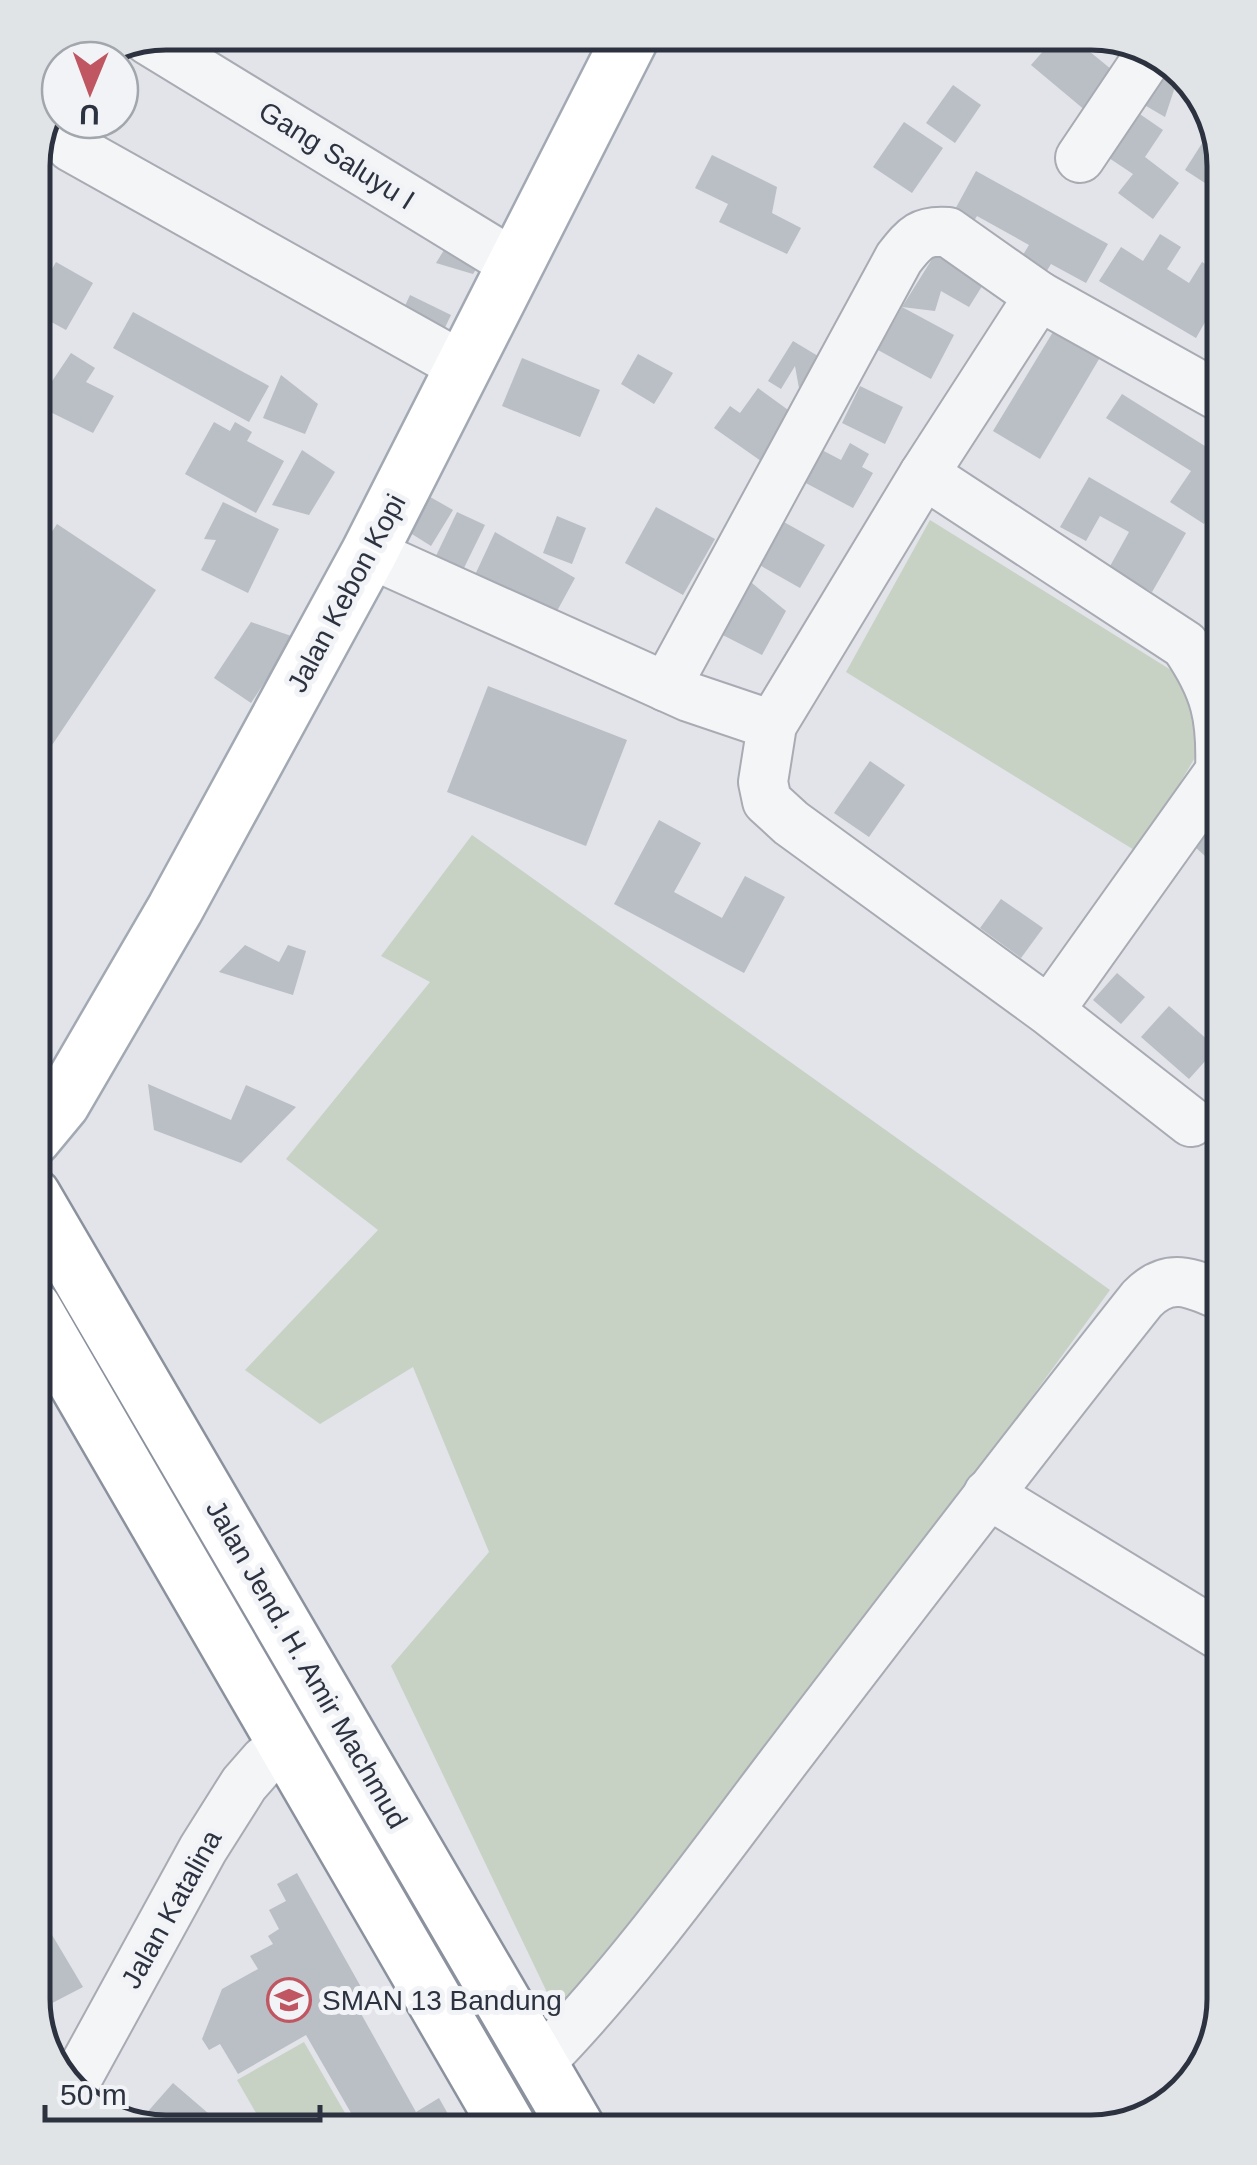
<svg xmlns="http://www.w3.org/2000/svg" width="1257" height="2165" font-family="Arial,sans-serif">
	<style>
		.green { fill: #c7d2c4 }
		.building { fill: #babec5 }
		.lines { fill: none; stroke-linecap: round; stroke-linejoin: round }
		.minor-casing { stroke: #a8abb3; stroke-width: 52 }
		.major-casing { stroke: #a3a9b3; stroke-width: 60 }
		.highway-casing { stroke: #8b929e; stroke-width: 60 }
		.minor { stroke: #f4f5f7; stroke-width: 48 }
		.major { stroke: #fff; stroke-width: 55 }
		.highway { stroke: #fff; stroke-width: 55 }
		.labels { text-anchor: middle; stroke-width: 10; stroke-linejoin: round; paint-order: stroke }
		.street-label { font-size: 28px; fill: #2c323f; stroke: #f1f3f6 }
		.poi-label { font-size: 28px; fill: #2c323f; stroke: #f1f3f6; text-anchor: start }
		.rim { fill: none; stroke: #2c323f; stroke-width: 5 }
	</style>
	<rect width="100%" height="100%" fill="#e2e4e9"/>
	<g class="green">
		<polygon points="930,520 1224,703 1224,708 1139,853 846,672"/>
		<polygon points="472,835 1110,1290 608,1978 555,2009 391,1666 489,1552 413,1367 320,1424 245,1370 378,1230 286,1159 430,982 381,956"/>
		<polygon points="304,2042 356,2132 267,2132 237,2080"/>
	</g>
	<g class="building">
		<polygon points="892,33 921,33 911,46"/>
		<polygon points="1059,33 1067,33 1117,74 1086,111 1031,65"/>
		<polygon points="1166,55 1192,86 1176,84 1165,117 1141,103"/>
		<polygon points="953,85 981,105 955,143 926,123"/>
		<polygon points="1131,108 1163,130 1145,157 1179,183 1153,219 1118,193 1133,174 1100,152"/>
		<polygon points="904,122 943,148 912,193 873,167"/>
		<polygon points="1215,123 1222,157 1208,185 1185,170"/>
		<polygon points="712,155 777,187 772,213 801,228 787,254 719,222 728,204 695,188"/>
		<polygon points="976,171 1108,244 1086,283 1051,264 1043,277 1018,263 1029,245 977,216 966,234 947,224"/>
		<polygon points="454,234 486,253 473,274 436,263"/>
		<polygon points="1160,234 1181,247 1167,269 1189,283 1202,262 1224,275 1224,289 1196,338 1099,281 1121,247 1143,261"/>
		<polygon points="934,256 989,275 969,307 941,291 935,311 902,307 954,335 931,379 878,350 902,307"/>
		<polygon points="56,262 93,283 66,330 33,312 33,303"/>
		<polygon points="410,295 451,315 438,342 397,323"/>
		<polygon points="133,312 269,386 249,422 113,348"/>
		<polygon points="1056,327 1102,354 1040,459 993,431"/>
		<polygon points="793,341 818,356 799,388 795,366 781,389 768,381"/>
		<polygon points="71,353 95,368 86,382 114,396 93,433 36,405"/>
		<polygon points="638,354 673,373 654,404 621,384"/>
		<polygon points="522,358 600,390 580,437 502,406"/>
		<polygon points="281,375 318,404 305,434 263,418"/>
		<polygon points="860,386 903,407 885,444 842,423"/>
		<polygon points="758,388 795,415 761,461 714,428 730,406 740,413"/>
		<polygon points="1122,394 1224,458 1224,492 1204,524 1170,502 1191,471 1106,418"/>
		<polygon points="214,422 230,431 235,422 252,432 247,441 284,461 256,513 185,474"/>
		<polygon points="850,443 869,454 862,467 873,473 853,508 802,481 820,449 841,460"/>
		<polygon points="302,450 335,472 309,515 272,505"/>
		<polygon points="1089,477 1186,533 1152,592 1109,568 1129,532 1100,516 1086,541 1060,527"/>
		<polygon points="425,494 453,510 431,546 404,529"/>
		<polygon points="223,502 279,529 248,593 201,570 216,540 204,539"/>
		<polygon points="656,507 715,539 683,595 625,563"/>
		<polygon points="457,512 485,525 461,574 434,560"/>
		<polygon points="766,512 825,545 800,588 742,555"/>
		<polygon points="557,516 586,528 572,564 543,553"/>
		<polygon points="57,524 156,590 40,763 33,758 33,560"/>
		<polygon points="495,532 575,578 551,622 474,577"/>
		<polygon points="735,569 786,611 762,655 701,624"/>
		<polygon points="251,622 294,637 251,703 214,678"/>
		<polygon points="488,686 627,740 586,846 447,792"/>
		<polygon points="870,761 905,785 869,837 834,813"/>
		<polygon points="659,820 701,843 674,892 722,918 745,876 785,897 744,973 614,904"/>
		<polygon points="1219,820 1224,824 1224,873 1195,847"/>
		<polygon points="1001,899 1043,928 1021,958 980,928"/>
		<polygon points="245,945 279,962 288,945 306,951 293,995 219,972"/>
		<polygon points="1117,973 1145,997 1121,1024 1093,1000"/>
		<polygon points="1169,1006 1217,1048 1189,1079 1141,1037"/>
		<polygon points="148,1084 231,1120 246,1085 296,1107 241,1163 154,1130"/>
		<polygon points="297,1873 366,1996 355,2003 416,2112 439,2098 458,2132 362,2132 306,2035 238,2074 220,2044 209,2050 202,2039 222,1989 258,1969 250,1956 273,1944 268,1936 279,1929 269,1910 286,1901 277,1884"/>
		<polygon points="39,1913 83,1987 35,2012 32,1999 33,1917"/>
		<polygon points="173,2083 230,2132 158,2132 136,2125"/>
	</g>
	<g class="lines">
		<g class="minor-casing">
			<g id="minor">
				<polyline points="148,40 516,265"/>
				<polyline points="84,120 71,147 462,366"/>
				<polyline points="1080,158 1152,51"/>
				<polyline points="924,474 1039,296 1224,399"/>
				<polyline points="369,553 689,697 772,725"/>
				<path d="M666,687L899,258C915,238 921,230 948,232L1039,296"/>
				<path d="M1049,1011L1220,771C1222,718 1216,690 1185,645L924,474L772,725L763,782L767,801L791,823L1049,1011L1191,1122"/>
				<polyline points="988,1494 1224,1638"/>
				<path d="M539,2064C631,1970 708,1861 788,1756C905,1603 1022,1450 1142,1299C1169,1271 1193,1283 1224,1297"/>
				<polyline points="72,2088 203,1849 244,1784 265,1760 289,1747"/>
			</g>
		</g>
		<g class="major-casing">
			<polyline id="major" points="33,1138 62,1103 175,909 369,553 633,33"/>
		</g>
		<g class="highway-casing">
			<g id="highway">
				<polyline points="33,1196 579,2132"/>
				<polyline points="33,1308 511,2132"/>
			</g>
		</g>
		<use href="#minor" class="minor"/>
		<use href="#major" class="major"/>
		<use href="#highway" class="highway"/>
	</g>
	<defs>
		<g id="school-ring" transform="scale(2.25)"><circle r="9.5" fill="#f1f3f6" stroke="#bf5662" stroke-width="1.5"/><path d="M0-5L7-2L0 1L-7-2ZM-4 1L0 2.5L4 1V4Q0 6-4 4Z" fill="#bf5662"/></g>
	</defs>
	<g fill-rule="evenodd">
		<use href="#school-ring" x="289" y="2000"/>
	</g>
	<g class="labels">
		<g class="street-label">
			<text transform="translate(337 155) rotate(32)" y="10">Gang Saluyu I</text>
			<text transform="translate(346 593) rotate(-62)" y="10">Jalan Kebon Kopi</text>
			<text transform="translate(307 1664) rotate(60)" y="10">Jalan Jend. H. Amir Machmud</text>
			<text transform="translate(171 1909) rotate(-61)" y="10">Jalan Katalina</text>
		</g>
		<g class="poi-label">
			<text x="322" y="2010">SMAN 13 Bandung</text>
		</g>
	</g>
	<path d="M0 0H1257V2165H0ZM166 50H1091A116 116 0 0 1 1207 166V1999A116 116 0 0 1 1091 2115H166A116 116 0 0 1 50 1999V166A116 116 0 0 1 166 50Z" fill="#e1e4e7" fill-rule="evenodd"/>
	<path class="rim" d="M166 50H1091A116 116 0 0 1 1207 166V1999A116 116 0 0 1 1091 2115H166A116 116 0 0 1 50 1999V166A116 116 0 0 1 166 50Z"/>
	<g transform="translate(90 90) rotate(181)"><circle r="48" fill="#f1f3f6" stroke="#a2a6ad" stroke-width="2.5"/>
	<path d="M0-8L18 38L0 25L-18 38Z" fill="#bf5662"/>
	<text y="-15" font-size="28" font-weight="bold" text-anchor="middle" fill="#2c323f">U</text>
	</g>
	<path d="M45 2105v15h275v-15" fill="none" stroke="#2c323f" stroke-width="5"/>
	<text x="60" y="2105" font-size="30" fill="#2c323f" stroke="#f1f3f6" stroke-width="8" paint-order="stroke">50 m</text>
</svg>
